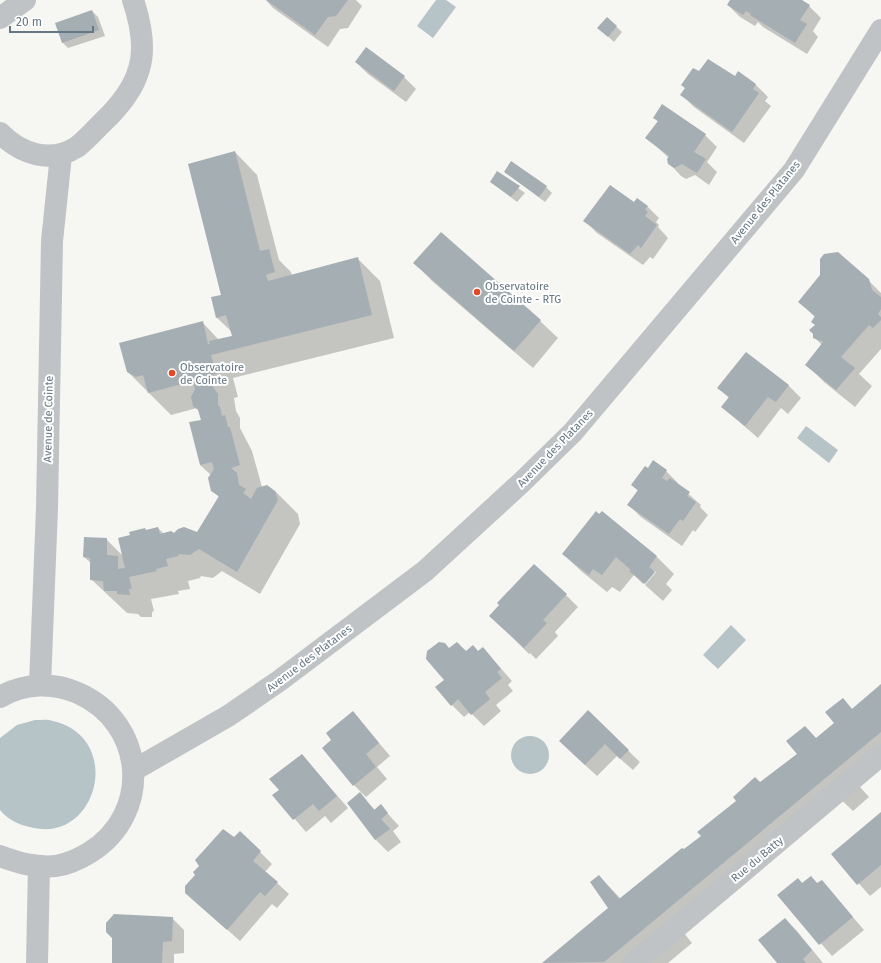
<svg xmlns="http://www.w3.org/2000/svg" width="881" height="963" font-family="'Fira Sans',sans-serif">
	<style>
		.water { fill: #b6c3c7 }
		.shadow { fill: #0003 }
		.building { fill: #a5aeb3 }
		.lines { fill: none; stroke-linecap: round; stroke-linejoin: round }
		.street { stroke: #bfc3c6; stroke-width: 22 }
		.poi-dot { fill: #e24927; stroke: #fff; stroke-width: 1.5 }
		.labels { text-anchor: middle; stroke-width: 4; stroke-linejoin: round; paint-order: stroke }
		.street-label { font-size: 11px; fill: #657783; stroke: #fff }
		.poi-label { font-size: 11px; fill: #657783; stroke: #fff; text-anchor: start }
	</style>
	<rect width="100%" height="100%" fill="#f6f6f2"/>
	<g class="water">
		<polygon points="436,0 446,0 456,7 433,38 417,26"/>
		<polygon points="806,426 838,450 829,463 797,438"/>
		<polygon points="731,625 746,640 718,669 703,655"/>
		<path d="M35,720C41,720 48,719 53,721C124,738 98,841 34,828C20,825 9,821 0,810V738L17,725Z"/>
		<circle cx="530" cy="755" r="19"/>
	</g>
	<g class="shadow">
		<polygon points="266,0 356,0 362,6 348,28 340,29 328,47 273,8"/>
		<polygon points="732,0 800,0 809,6 821,18 813,31 818,37 807,54 763,27 758,22 755,26 740,17 728,5"/>
		<polygon points="92,11 98,17 105,36 68,48 62,42"/>
		<polygon points="607,18 622,32 614,42 604,33"/>
		<polygon points="356,62 404,77 416,89 406,102 368,74"/>
		<polygon points="739,72 756,85 768,97 765,101 771,106 744,143 694,107 682,95 699,73 735,77"/>
		<polygon points="654,117 705,135 717,147 707,162 717,172 709,185 695,175 686,179 681,176 669,163 669,158 647,138 658,122"/>
		<polygon points="235,152 257,175 279,260 291,272 292,276 358,259 380,281 394,338 233,378 238,397 234,398 236,411 240,418 240,428 252,451 262,487 275,491 298,514 300,524 260,594 222,571 213,578 201,576 200,578 188,581 190,589 178,591 179,594 151,599 154,611 152,612 152,617 141,617 138,614 127,613 91,579 91,563 84,557 106,539 123,556 131,535 145,529 147,531 158,528 164,534 197,533 219,497 212,491 211,475 200,465 202,420 200,411 197,408 171,415 128,372 202,322 219,340 233,336 232,332 216,317 223,296"/>
		<polygon points="505,172 546,187 552,193 545,202"/>
		<polygon points="497,173 525,193 517,202 491,182"/>
		<polygon points="647,206 659,218 656,222 659,225 658,227 668,238 653,259 650,257 643,265 597,233 585,221"/>
		<polygon points="441,234 540,321 558,338 533,368 432,281 415,263"/>
		<polygon points="868,280 881,293 881,349 859,374 872,386 855,407 824,382 807,365 822,345 814,337 816,326 815,317 799,302"/>
		<polygon points="746,353 789,386 801,398 788,414 781,408 758,438 722,407 729,398 719,388"/>
		<polygon points="648,469 666,471 678,483 677,484 701,505 700,507 708,515 695,532 693,530 682,546 641,517 629,505 638,491 632,485"/>
		<polygon points="602,512 657,557 674,574 666,584 672,590 663,601 645,585 656,572 654,571 643,584 634,575 620,592 612,587 607,592 581,571 563,554"/>
		<polygon points="566,595 578,607 555,632 558,636 536,659 530,653 529,654 490,615"/>
		<polygon points="483,648 512,681 508,685 513,691 496,705 501,711 484,726 470,712 464,717 452,705 445,680 450,649 478,652"/>
		<polygon points="881,685 881,754 852,778 869,797 853,811 834,793 676,923 692,943 668,963 544,963 609,908 599,876 621,899 702,836 760,783 836,724 842,699 852,709"/>
		<polygon points="353,712 390,756 377,767 387,779 366,797 354,785 333,740"/>
		<polygon points="588,712 640,762 633,770 617,756 597,776 572,753"/>
		<polygon points="302,755 348,808 331,823 325,816 306,832 274,795 280,791"/>
		<polygon points="360,794 375,810 380,805 399,826 393,831 401,842 388,852 376,840 349,803"/>
		<polygon points="881,814 881,887 870,896 833,854"/>
		<polygon points="234,839 260,852 272,864 265,872 289,894 277,908 272,904 240,941 186,893"/>
		<polygon points="822,881 864,930 832,956 779,895 802,884 818,884"/>
		<polygon points="172,918 184,930 184,953 174,954 174,963 113,963"/>
		<polygon points="785,919 797,931 823,963 778,963"/>
	</g>
	<g class="building">
		<polygon points="266,0 348,0 336,16 328,17 315,35"/>
		<polygon points="730,0 802,0 810,5 800,20 807,24 795,43 750,15 751,14 746,11 743,15 727,5"/>
		<polygon points="92,10 99,30 62,43 55,23"/>
		<polygon points="607,17 617,26 608,37 597,28"/>
		<polygon points="366,47 405,76 394,91 355,62"/>
		<polygon points="708,59 735,76 738,71 756,84 753,89 759,93 732,132 680,95 685,88 681,85 693,68 699,71"/>
		<polygon points="662,104 706,134 694,152 706,159 697,173 682,164 674,168 668,164 667,159 669,156 645,138 658,121 653,118"/>
		<polygon points="235,151 260,251 269,249 275,272 266,275 268,281 358,257 372,315 211,355 216,374 211,375 213,387 218,394 218,405 220,407 222,416 225,415 228,427 230,427 240,465 231,468 237,473 239,485 246,489 243,493 251,499 257,488 267,485 275,491 278,500 237,572 199,549 190,555 179,554 178,556 166,559 168,566 156,569 157,571 129,577 132,589 129,589 130,595 117,594 117,591 104,591 103,581 90,580 90,558 83,557 84,537 107,538 107,555 118,556 118,569 125,568 118,538 130,535 129,532 145,528 146,530 158,527 160,534 171,531 174,533 178,529 184,527 197,532 219,496 211,491 208,478 214,469 212,462 200,465 189,422 201,420 198,410 193,406 192,401 191,397 195,389 193,381 148,393 143,375 136,377 127,372 119,343 203,321 208,344 210,344 209,341 232,336 226,315 216,318 211,297 221,295 188,164"/>
		<polygon points="511,161 547,186 539,197 504,172"/>
		<polygon points="497,171 520,186 511,197 490,182"/>
		<polygon points="610,185 634,202 637,198 648,206 645,209 648,212 645,216 657,225 641,248 638,245 630,254 583,221"/>
		<polygon points="441,232 541,320 514,351 413,263"/>
		<polygon points="838,252 869,279 872,290 881,297 881,309 878,314 881,317 881,320 873,328 869,325 841,357 855,368 836,390 805,365 823,342 813,338 813,334 809,330 815,325 811,322 815,316 798,302 820,275 820,259 824,254"/>
		<polygon points="746,352 789,385 776,402 768,397 745,426 721,407 729,397 717,388"/>
		<polygon points="653,460 667,470 662,478 667,481 670,478 690,492 687,496 696,502 683,521 680,519 669,534 627,505 638,490 631,485 645,466 648,468"/>
		<polygon points="596,511 599,514 602,511 657,556 649,567 655,572 645,584 629,571 631,570 616,557 602,575 593,569 589,575 562,554"/>
		<polygon points="534,564 567,594 543,620 547,623 524,648 489,616 499,605 497,603"/>
		<polygon points="439,642 445,643 449,648 457,642 466,651 473,645 478,651 483,647 501,669 497,672 502,678 485,692 490,699 471,715 458,699 451,706 435,687 444,680 426,659 427,651"/>
		<polygon points="881,684 881,732 604,962 542,963 608,908 590,882 599,875 619,899 682,848 684,849 701,836 697,832 736,801 733,797 755,777 760,782 797,754 786,741 805,726 816,738 834,723 825,712 843,698 852,709"/>
		<polygon points="588,710 629,750 620,759 605,744 585,765 559,741"/>
		<polygon points="353,711 379,743 366,754 376,767 353,786 322,748 331,740 326,733"/>
		<polygon points="302,754 337,796 319,811 313,804 293,820 272,795 279,790 269,779"/>
		<polygon points="360,792 374,810 381,804 388,813 381,819 390,829 375,840 347,803"/>
		<polygon points="881,812 881,865 857,885 831,854"/>
		<polygon points="223,829 234,837 240,831 261,851 253,861 278,882 265,896 260,892 227,930 185,893 185,886 195,875 193,872 199,866 195,860"/>
		<polygon points="811,876 817,883 822,880 853,917 819,945 777,895 798,878 802,883"/>
		<polygon points="114,914 173,917 172,941 163,942 162,963 112,963 112,938 106,932 106,923"/>
		<polygon points="785,918 812,950 803,959 806,963 777,963 758,940"/>
	</g>
	<g class="lines">
		<g class="street">
			<polyline points="0,18 25,0"/>
			<path d="M0,133C21,154 50,164 77,147C86,140 94,131 101,124C117,109 133,91 139,69C146,47 140,21 133,0"/>
			<polyline points="40,685 47,508 52,241 61,155"/>
			<path d="M0,697C24,683 53,682 78,693C146,723 153,814 89,853C79,859 68,864 56,866C36,868 19,863 0,856"/>
			<polyline points="134,770 228,716 279,681 425,571 522,482 573,432 794,170 881,30"/>
			<polyline points="37,963 39,866"/>
			<polyline points="634,963 881,755"/>
		</g>
	</g>
	<g class="poi-dot">
		<circle cx="477" cy="292" r="4"/>
		<circle cx="172" cy="373" r="4"/>
	</g>
	<g class="labels">
		<g class="street-label">
			<text transform="translate(765 202) rotate(-51)" y="4">Avenue des Platanes</text>
			<text transform="translate(48 419) rotate(-89)" y="4">Avenue de Cointe</text>
			<text transform="translate(555 448) rotate(-46)" y="4">Avenue des Platanes</text>
			<text transform="translate(309 658) rotate(-37)" y="4">Avenue des Platanes</text>
			<text transform="translate(757 859) rotate(-40)" y="4">Rue du Batty</text>
		</g>
		<g class="poi-label">
			<text x="485" y="290">Observatoire<tspan x="485" dy="13">de Cointe - RTG</tspan></text>
			<text x="180" y="371">Observatoire<tspan x="180" dy="13">de Cointe</tspan></text>
		</g>
	</g>
	<path d="M10 26v6h83v-6" fill="none" stroke="#657783" stroke-width="2"/>
	<text x="16" y="26" font-size="12" fill="#657783" stroke="#ffffff" stroke-width="3" paint-order="stroke">20 m</text>
</svg>
